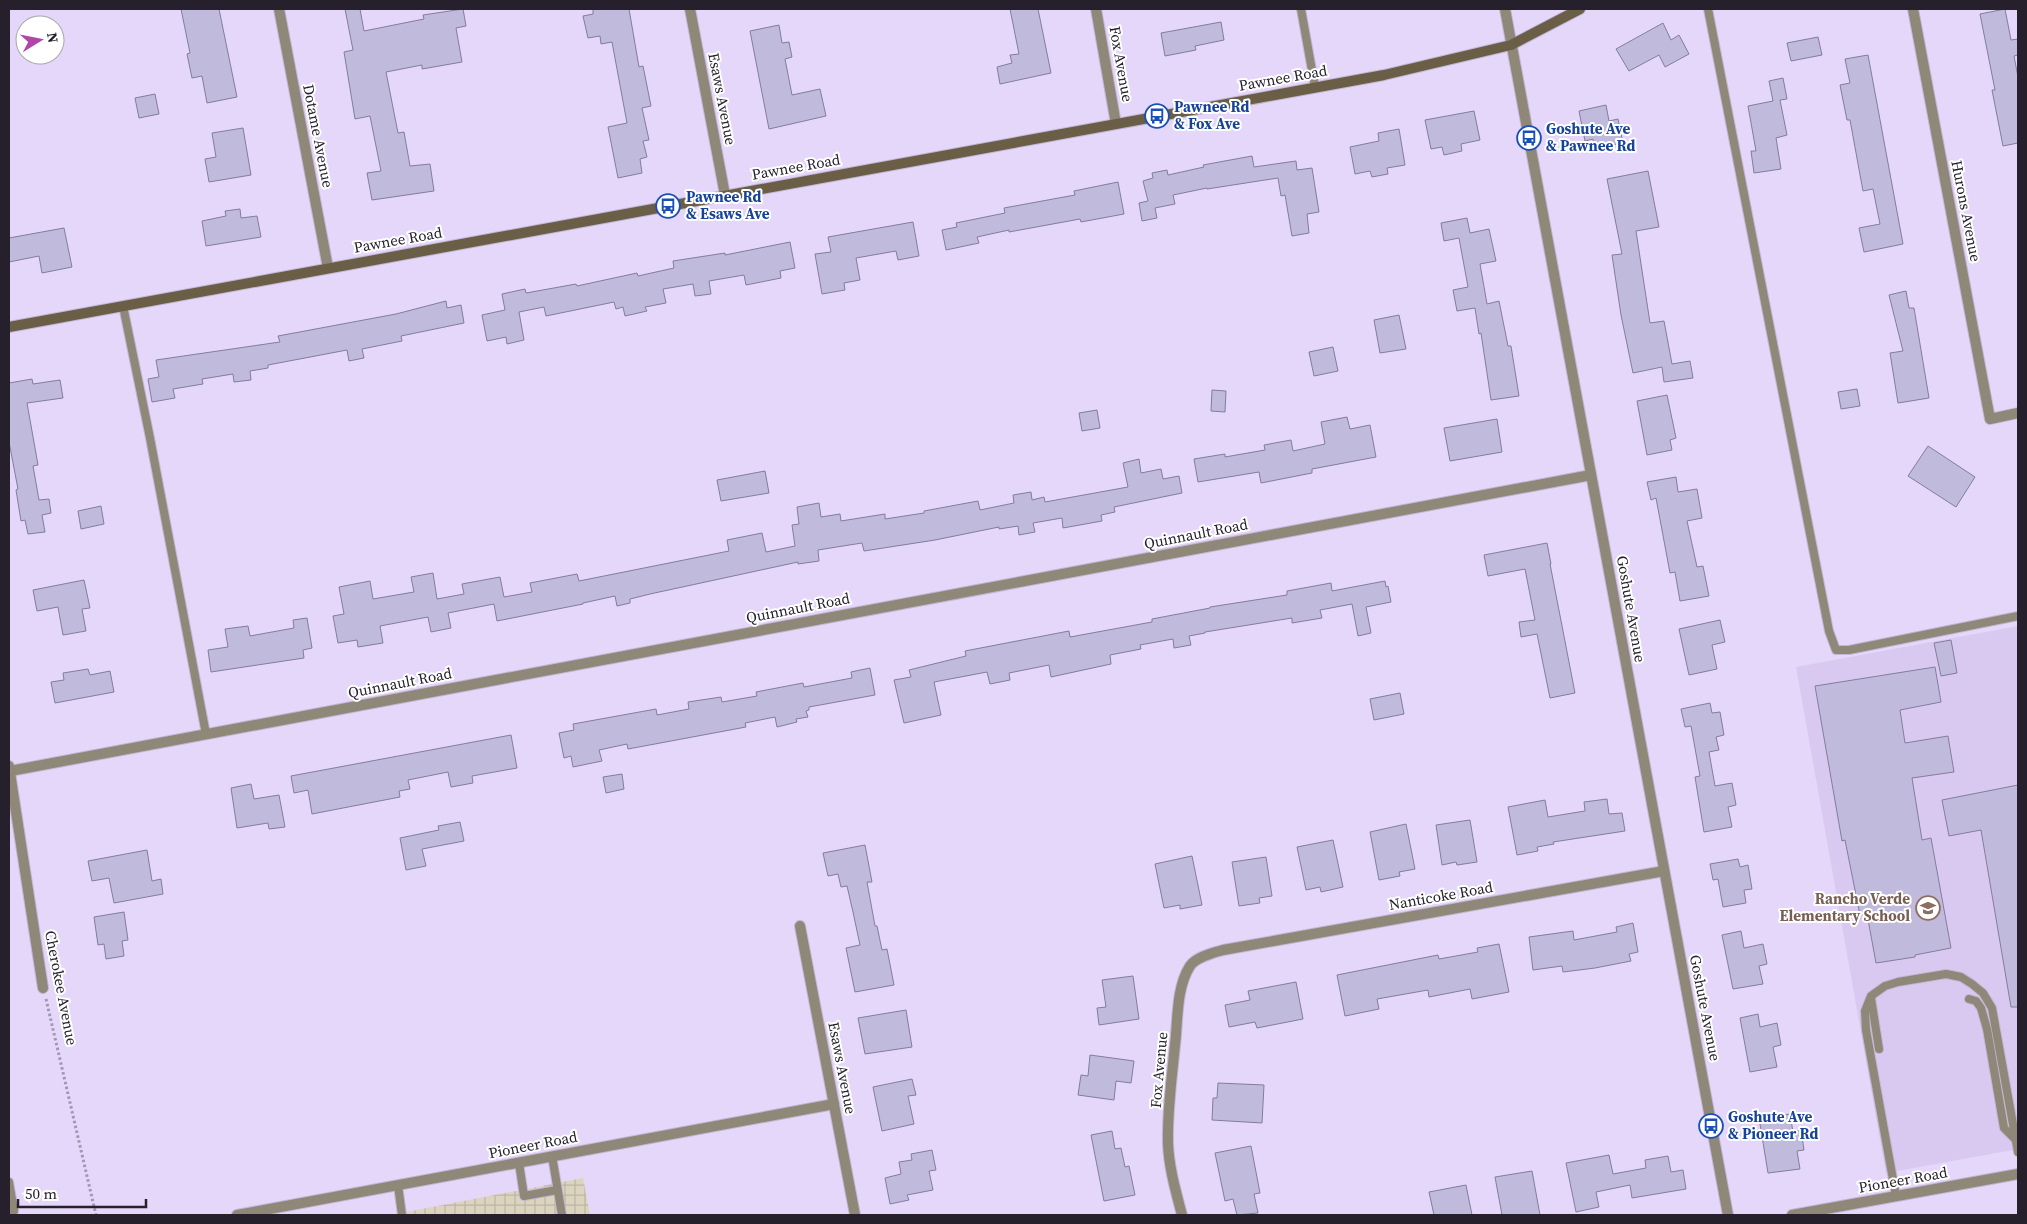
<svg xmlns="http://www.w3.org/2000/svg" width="2027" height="1224" font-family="'Source Serif 4',serif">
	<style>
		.industrial { fill: url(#industrial-grid) }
		.built { fill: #d9c9f1 }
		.building { fill: #c0badc; stroke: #837d9c }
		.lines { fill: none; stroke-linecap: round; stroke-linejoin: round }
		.lane-casing { stroke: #c2b6d4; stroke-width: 10 }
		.street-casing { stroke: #c2b6d4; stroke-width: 12 }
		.secondary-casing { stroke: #c2b6d4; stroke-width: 12 }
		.path { stroke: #a197b1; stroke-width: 3; stroke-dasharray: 2.5 2.5; stroke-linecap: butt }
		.lane { stroke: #8f8777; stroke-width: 8 }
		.street { stroke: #8f8777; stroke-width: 10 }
		.secondary { stroke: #6a5e46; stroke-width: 10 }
		.labels { text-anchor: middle; stroke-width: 4; stroke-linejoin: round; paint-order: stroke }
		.street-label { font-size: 15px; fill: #25202c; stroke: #fff }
		.transit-label { font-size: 15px; font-weight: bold; fill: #164399; stroke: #fff; text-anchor: start }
		.education-label { font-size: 15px; font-weight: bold; fill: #785e54; stroke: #fff; text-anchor: end }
	</style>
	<defs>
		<pattern id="industrial-grid" width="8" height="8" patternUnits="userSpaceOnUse" patternTransform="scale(1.25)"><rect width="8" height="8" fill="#ddd4bf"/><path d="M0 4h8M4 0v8" fill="none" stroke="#beb6a4"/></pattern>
	</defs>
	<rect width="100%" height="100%" fill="#e4d7f9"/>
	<polygon class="industrial" points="583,1178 590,1215 391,1215"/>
	<polygon class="built" points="2018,626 2018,1149 1886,1173 1796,667"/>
	<g class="building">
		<polygon points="181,9 219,9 237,97 207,103 202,76 192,78 187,54 190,53"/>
		<polygon points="345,9 360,9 364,31 424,19 423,15 463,9 466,26 456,28 462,62 422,69 422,65 386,72 398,133 404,132 410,166 430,164 434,191 372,200 367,173 381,171 370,116 355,119 344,52 353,50"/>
		<polygon points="593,9 629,9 639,67 643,66 651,106 642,108 649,140 643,141 647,157 640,159 642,173 618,178 608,127 627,123 612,42 601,44 600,36 588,38 583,16 593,14"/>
		<polygon points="1010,9 1038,9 1051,73 1000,84 997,67 1012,63 1010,55 1019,54"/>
		<polygon points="2005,9 2011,40 2018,39 2018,55 2014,56 2018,77 2018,143 2003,146 1992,90 1995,90 1980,14"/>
		<polygon points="1221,22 1224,40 1195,46 1196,50 1165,56 1161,33"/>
		<polygon points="1663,23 1671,40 1679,35 1689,54 1665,67 1659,55 1629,71 1616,49"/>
		<polygon points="779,25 782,43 789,42 792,57 785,59 792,95 820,89 826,116 769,129 750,31"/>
		<polygon points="1818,37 1822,55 1791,61 1787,43"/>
		<polygon points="1868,55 1903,244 1864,252 1859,228 1880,224 1873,189 1863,191 1850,120 1847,120 1840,85 1850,83 1845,59"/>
		<polygon points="1783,78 1787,99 1780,100 1787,135 1776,138 1781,169 1754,173 1751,151 1756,151 1748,106 1773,101 1769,81"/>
		<polygon points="155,94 159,114 139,118 135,98"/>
		<polygon points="1606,105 1609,121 1618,119 1623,143 1594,148 1593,139 1585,141 1579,111"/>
		<polygon points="1474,111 1480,140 1461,144 1462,151 1444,155 1442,147 1431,149 1425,120"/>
		<polygon points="243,128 251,175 209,182 205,159 216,157 212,133"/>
		<polygon points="1399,129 1405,165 1387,168 1388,174 1372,177 1370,171 1355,174 1350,147 1379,141 1378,133"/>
		<polygon points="1252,156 1254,167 1296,161 1297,170 1312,168 1319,212 1307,214 1309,233 1292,236 1285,195 1281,196 1278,178 1207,189 1207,188 1173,195 1175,204 1155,208 1157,218 1142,221 1139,203 1148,201 1143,181 1153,178 1152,173 1167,170 1168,175 1204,167 1203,165"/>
		<polygon points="1648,171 1659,227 1636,231 1650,323 1664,321 1672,364 1690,361 1693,378 1664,382 1662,367 1633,373 1621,315 1612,255 1622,254 1607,179"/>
		<polygon points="1118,182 1124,214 1081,222 1080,219 1009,232 1009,230 977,237 979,243 946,250 942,230 957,227 956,223 1005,213 1004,208 1075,195 1074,191"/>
		<polygon points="240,209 241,218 257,216 261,237 206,246 202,221 226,216 225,211"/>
		<polygon points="1467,218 1470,233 1489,229 1496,261 1480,264 1487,304 1499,301 1508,346 1511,346 1519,396 1491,400 1481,333 1479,334 1475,308 1457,311 1453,290 1468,287 1459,238 1444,241 1441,223"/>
		<polygon points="913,222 919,256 898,260 896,251 856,258 860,280 844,283 845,290 822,294 815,254 831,252 828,237"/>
		<polygon points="64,228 72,267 42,273 39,256 9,262 9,238"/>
		<polygon points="790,242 795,268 780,271 781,278 746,285 744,275 709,281 711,294 695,296 693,284 663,289 666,303 645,307 647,311 625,316 623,307 616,309 614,302 546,316 544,307 519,312 524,340 507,344 506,337 487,341 482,315 505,310 502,294 525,289 526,293 576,284 577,286 637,273 638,276 674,268 673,261 725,253 725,255"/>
		<polygon points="1906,291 1909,308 1914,308 1929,398 1898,403 1890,353 1903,351 1889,295"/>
		<polygon points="446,301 447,308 461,305 464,323 401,336 402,341 362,349 364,358 349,361 347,350 268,365 268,368 250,371 251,380 234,382 233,374 202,379 203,384 173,389 175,398 152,402 148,379 159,377 156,360 280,342 278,336 396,314"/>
		<polygon points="1399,315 1406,349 1380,353 1374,320"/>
		<polygon points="1333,347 1338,371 1314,376 1309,352"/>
		<polygon points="32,379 33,384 60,380 63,398 27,403 38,465 33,466 39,500 49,499 51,513 42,515 45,532 28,534 25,520 21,521 16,490 18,489 9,442 9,383"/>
		<polygon points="1857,389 1860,406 1841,409 1838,392"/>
		<polygon points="1212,390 1226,391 1225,412 1211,411"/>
		<polygon points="1667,395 1676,438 1670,440 1672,450 1647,455 1637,401"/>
		<polygon points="1097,410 1100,428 1082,431 1079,413"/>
		<polygon points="1347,417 1350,429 1370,425 1376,457 1312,469 1312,473 1261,483 1259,472 1198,482 1194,459 1225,454 1225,457 1265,450 1264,445 1291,440 1293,451 1325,444 1321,422"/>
		<polygon points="1497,419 1502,452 1450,461 1444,428"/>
		<polygon points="1928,446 1975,477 1956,507 1908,476"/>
		<polygon points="1139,459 1141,473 1161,469 1163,479 1179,476 1182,493 1114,507 1115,512 1101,515 1102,521 1063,528 1062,518 1033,523 1035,532 1019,535 1018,526 999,529 999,527 935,540 864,551 862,543 818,550 819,561 798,564 798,562 650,594 630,599 630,603 617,606 615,596 583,603 583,604 497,621 494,604 448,613 451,628 431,632 428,617 380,626 383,643 358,647 357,640 338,643 333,616 344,614 339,587 370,581 373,599 414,592 411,577 433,573 437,599 464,594 462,584 500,577 504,597 532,592 530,583 577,574 579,581 729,551 727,540 762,533 766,552 795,546 792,525 799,524 797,507 819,503 821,517 840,514 841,521 885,514 885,519 924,513 924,511 978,501 980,510 1014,503 1013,495 1031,492 1032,500 1044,497 1045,502 1128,487 1123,463"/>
		<polygon points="765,471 769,493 721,501 717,480"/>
		<polygon points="1676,477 1678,492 1697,489 1702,518 1687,521 1697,567 1703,566 1709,596 1680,601 1675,572 1670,573 1656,498 1651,500 1647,482"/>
		<polygon points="101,506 104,524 81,529 78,511"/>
		<polygon points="1547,543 1551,564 1550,564 1575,693 1550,698 1537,634 1521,637 1519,622 1535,620 1525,569 1488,576 1484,555"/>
		<polygon points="84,580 90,608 82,609 86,631 63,635 58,607 37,611 33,590"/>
		<polygon points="1385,581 1386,587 1388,586 1391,602 1366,607 1371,633 1358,636 1352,604 1320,610 1322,618 1292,623 1292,618 1205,632 1205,633 1189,636 1191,645 1174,648 1173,639 1140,645 1141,649 1110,655 1111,664 1051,677 1049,665 1009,673 1010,680 990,684 987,672 934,682 941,715 904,723 894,680 911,677 909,670 966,656 965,651 1069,631 1070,637 1152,622 1152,619 1210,608 1210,607 1287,595 1287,591 1331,583 1332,591"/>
		<polygon points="307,618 312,648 303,650 304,658 211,672 208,650 228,647 225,629 248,626 250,636 294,628 293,620"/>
		<polygon points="1720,620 1725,642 1712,645 1717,669 1689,675 1679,629"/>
		<polygon points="1951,640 1957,673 1941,676 1934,643"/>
		<polygon points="1935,667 1941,702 1900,710 1905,743 1948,736 1954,772 1912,778 1922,840 1931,838 1951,948 1915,955 1915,957 1876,963 1867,914 1860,915 1845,840 1842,841 1815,686"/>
		<polygon points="870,668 875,695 809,707 809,710 806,711 808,717 796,719 797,722 777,727 775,717 745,723 746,727 628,749 627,744 599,750 602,761 573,767 571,756 564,758 559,733 574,730 573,724 656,709 657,715 689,709 688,702 721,697 722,702 757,696 756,692 803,683 804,687 852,678 851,672"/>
		<polygon points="88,669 90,675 110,671 114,692 55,703 51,682 64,680 63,673"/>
		<polygon points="1400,693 1404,714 1374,720 1370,699"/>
		<polygon points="1710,703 1712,713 1720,712 1724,735 1716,737 1719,750 1709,752 1715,786 1732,783 1736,805 1728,807 1732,827 1704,832 1695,777 1700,776 1691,726 1685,727 1681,709"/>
		<polygon points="511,735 517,768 472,776 473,783 451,787 448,772 408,780 410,789 399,791 400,797 312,814 308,790 294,793 291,776"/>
		<polygon points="622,774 624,789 606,793 603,777"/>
		<polygon points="251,784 254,799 279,795 285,827 269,829 268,823 237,828 231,788"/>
		<polygon points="2018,785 2018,1007 2011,1007 1981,830 1949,836 1942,800"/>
		<polygon points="1607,799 1609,814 1622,813 1625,831 1553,842 1554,844 1537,847 1538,851 1517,855 1508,807 1545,800 1548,817 1585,811 1584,802"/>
		<polygon points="1470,820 1477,862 1457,865 1456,862 1442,865 1436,825"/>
		<polygon points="460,822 464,841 422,849 426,866 406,870 400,838 439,830 438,826"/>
		<polygon points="1406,824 1415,869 1399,872 1400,876 1379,880 1370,832"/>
		<polygon points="1333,840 1343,887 1321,892 1320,887 1306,890 1297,847"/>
		<polygon points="865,845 872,882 867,882 875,926 877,926 882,950 887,949 894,985 855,992 846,948 860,945 853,912 847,886 841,887 838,874 828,876 823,853"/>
		<polygon points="147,850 152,881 161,879 163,894 114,903 109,878 92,881 88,861"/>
		<polygon points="1192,856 1202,905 1180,909 1180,905 1164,908 1155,864"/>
		<polygon points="1266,857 1272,896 1259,898 1260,903 1239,906 1232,862"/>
		<polygon points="1738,859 1740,867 1748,865 1752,889 1744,890 1746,903 1723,907 1718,879 1713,880 1710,864"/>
		<polygon points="124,912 128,940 122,941 124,956 106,959 104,944 98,945 94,917"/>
		<polygon points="1633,923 1638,952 1629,954 1631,961 1595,968 1563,972 1562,966 1533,970 1529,937 1573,931 1574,940 1617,932 1616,927"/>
		<polygon points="1741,931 1744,948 1763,944 1767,964 1759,966 1763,984 1733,989 1722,935"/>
		<polygon points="1499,944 1509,992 1472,999 1470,989 1429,997 1428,990 1377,999 1379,1009 1345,1016 1337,975 1438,955 1439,959 1478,952 1477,948"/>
		<polygon points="1133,976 1139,1019 1099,1025 1097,1008 1106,1007 1102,980"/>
		<polygon points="1296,982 1303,1019 1257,1028 1255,1022 1229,1027 1225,1005 1250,1000 1248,991"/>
		<polygon points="906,1010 912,1047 865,1054 858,1018"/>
		<polygon points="1758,1014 1760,1027 1777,1023 1781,1045 1773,1047 1777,1067 1750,1072 1740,1018"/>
		<polygon points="1090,1055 1134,1061 1131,1083 1116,1081 1114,1100 1078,1095 1081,1075 1088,1076"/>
		<polygon points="912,1079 916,1095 908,1096 914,1124 882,1131 873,1087"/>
		<polygon points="1218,1083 1264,1085 1262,1123 1212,1120 1213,1098 1217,1098"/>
		<polygon points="1790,1114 1793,1132 1801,1130 1804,1150 1797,1151 1800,1169 1768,1173 1759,1118"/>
		<polygon points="1112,1131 1115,1149 1121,1148 1125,1167 1129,1166 1135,1195 1104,1201 1091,1135"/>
		<polygon points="1251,1146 1260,1193 1254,1194 1258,1213 1237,1215 1233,1199 1225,1201 1215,1153"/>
		<polygon points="932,1150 936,1170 929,1171 933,1190 907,1195 909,1200 890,1204 885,1178 901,1174 899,1162 912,1160 911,1154"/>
		<polygon points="1609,1155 1613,1174 1646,1168 1645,1160 1668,1156 1671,1172 1683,1170 1686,1189 1632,1198 1630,1185 1596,1192 1599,1207 1576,1212 1566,1163"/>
		<polygon points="1532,1171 1540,1215 1502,1215 1495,1177"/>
		<polygon points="1466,1185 1472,1215 1434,1215 1429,1192"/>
	</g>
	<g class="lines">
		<g class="lane-casing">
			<g id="lane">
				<polyline points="1301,9 1315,87"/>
				<polyline points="1708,9 1829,631 1836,650 1849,650 2018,616"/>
				<polyline points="123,306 150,438 206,734"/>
				<polyline points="1871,998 1879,1049"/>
				<polyline points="1969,999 1976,1001 1981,1008 1987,1029 2004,1128 2016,1140"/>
				<polyline points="552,1156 562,1215"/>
				<polyline points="519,1163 524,1196 557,1190"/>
				<polyline points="9,1182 14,1211 9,1213"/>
				<polyline points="398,1185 402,1215"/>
				<polyline points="1896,1196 1866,1030 1865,1011 1871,996 1885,986 1898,982 1946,974 1961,977 1972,984 1983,993 1992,1008 2018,1152"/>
			</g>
		</g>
		<g class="street-casing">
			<g id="street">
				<polyline points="279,9 328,268"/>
				<polyline points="690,9 725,195"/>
				<polyline points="1096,9 1116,124"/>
				<polyline points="1505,9 1728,1215"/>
				<polyline points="1913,9 1990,419 2018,413"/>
				<polyline points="9,766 43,988"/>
				<polyline points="10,771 1591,475"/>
				<polyline points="800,926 855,1215"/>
				<polyline points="237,1215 834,1104"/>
				<path d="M1182,1215C1176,1192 1169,1168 1168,1144C1167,1111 1172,1077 1175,1045C1178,1020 1176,988 1190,966C1196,957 1213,953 1223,950L1664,871"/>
				<polyline points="1792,1215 2018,1174"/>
			</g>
		</g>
		<g class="secondary-casing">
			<polyline id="secondary" points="9,327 1384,75 1511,45 1580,9"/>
		</g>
		<polyline class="path" points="46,999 96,1215"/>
		<use href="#lane" class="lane"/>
		<use href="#street" class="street"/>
		<use href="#secondary" class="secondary"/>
	</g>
	<defs>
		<g id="bus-ring" transform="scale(1.25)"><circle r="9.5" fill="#fff" stroke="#1a4fb4" stroke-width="1.5"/><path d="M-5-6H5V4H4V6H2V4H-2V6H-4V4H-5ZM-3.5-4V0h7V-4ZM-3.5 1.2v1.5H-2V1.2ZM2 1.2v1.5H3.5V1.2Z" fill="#1a4fb4"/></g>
		<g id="school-ring" transform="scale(1.25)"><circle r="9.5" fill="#fff" stroke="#8d6e63" stroke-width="1.5"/><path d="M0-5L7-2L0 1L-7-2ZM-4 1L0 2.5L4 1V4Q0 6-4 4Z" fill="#8d6e63"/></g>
	</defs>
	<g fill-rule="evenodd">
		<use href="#bus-ring" x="1157" y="116"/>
		<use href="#bus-ring" x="1529" y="138"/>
		<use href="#bus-ring" x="668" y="206"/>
		<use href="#school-ring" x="1928" y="908"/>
		<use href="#bus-ring" x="1711" y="1126"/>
	</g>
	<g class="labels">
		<g class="street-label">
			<text transform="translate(1121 64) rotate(80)" y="5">Fox Avenue</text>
			<text transform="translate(1283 78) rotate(-10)" y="5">Pawnee Road</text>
			<text transform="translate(722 99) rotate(79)" y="5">Esaws Avenue</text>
			<text transform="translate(318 136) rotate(79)" y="5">Dotame Avenue</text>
			<text transform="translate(796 167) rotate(-10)" y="5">Pawnee Road</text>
			<text transform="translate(1966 211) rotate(79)" y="5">Hurons Avenue</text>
			<text transform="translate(398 240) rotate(-10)" y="5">Pawnee Road</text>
			<text transform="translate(1196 534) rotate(-11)" y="5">Quinnault Road</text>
			<text transform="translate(798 608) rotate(-11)" y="5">Quinnault Road</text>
			<text transform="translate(1631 609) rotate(80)" y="5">Goshute Avenue</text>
			<text transform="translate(400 683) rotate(-11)" y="5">Quinnault Road</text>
			<text transform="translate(1441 896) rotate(-10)" y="5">Nanticoke Road</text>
			<text transform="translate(61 988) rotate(79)" y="5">Cherokee Avenue</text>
			<text transform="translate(1705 1008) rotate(79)" y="5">Goshute Avenue</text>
			<text transform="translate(842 1068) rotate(79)" y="5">Esaws Avenue</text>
			<text transform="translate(1159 1070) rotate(-85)" y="5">Fox Avenue</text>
			<text transform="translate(533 1145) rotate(-11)" y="5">Pioneer Road</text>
			<text transform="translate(1903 1180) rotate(-10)" y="5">Pioneer Road</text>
		</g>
		<g class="transit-label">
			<text x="1174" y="112">Pawnee Rd<tspan x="1174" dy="17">&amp; Fox Ave</tspan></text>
			<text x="1546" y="134">Goshute Ave<tspan x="1546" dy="17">&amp; Pawnee Rd</tspan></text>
			<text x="686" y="202">Pawnee Rd<tspan x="686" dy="17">&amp; Esaws Ave</tspan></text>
			<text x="1728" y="1122">Goshute Ave<tspan x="1728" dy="17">&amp; Pioneer Rd</tspan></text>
		</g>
		<g class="education-label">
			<text x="1910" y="904">Rancho Verde<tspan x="1910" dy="17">Elementary School</tspan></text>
		</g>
	</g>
	<rect width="2027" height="1224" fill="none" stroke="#25202c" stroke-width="20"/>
	<g transform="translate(40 40) rotate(80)"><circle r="24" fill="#ffffff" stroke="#a8a6ab"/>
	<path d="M0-4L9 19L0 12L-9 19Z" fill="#b046a8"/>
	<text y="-8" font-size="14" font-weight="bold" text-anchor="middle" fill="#25202c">N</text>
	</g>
	<path d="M18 1199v8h128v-8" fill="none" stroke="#25202c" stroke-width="2.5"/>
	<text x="25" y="1199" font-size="15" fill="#25202c" stroke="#ffffff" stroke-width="4" paint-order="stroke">50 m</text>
</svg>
